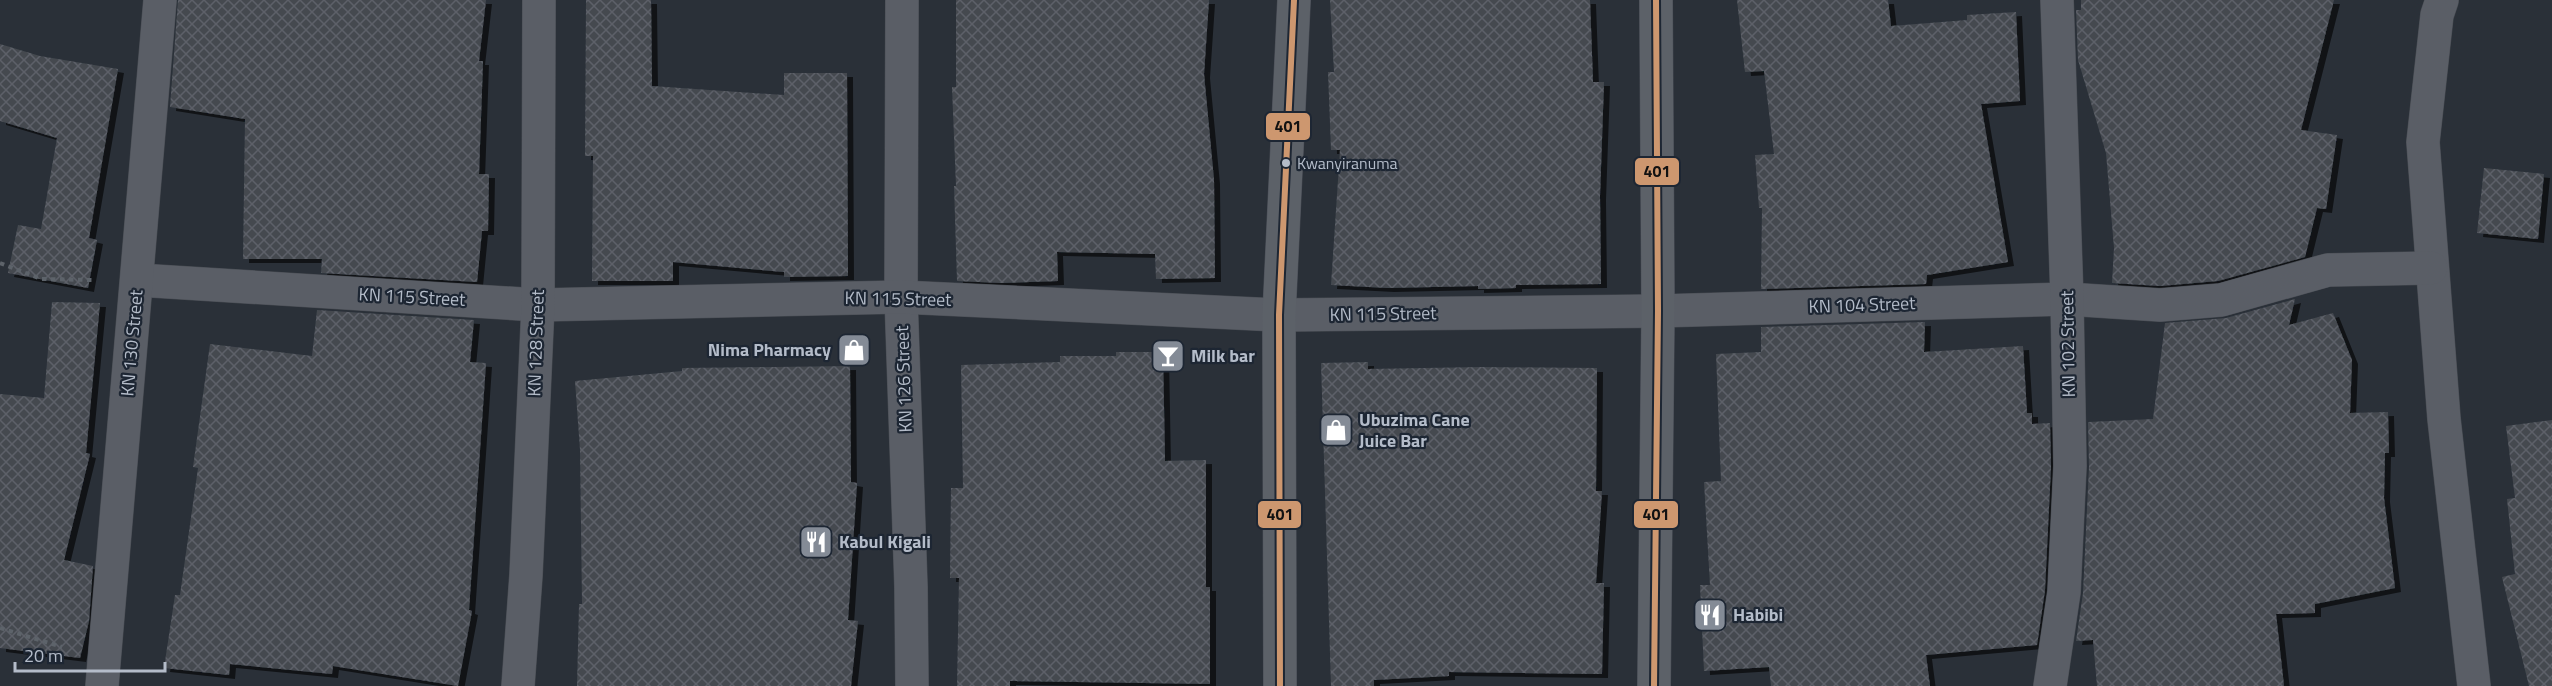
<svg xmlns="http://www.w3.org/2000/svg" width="2552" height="686" font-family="'Titillium Web',sans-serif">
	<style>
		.building { fill: url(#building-cross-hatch); filter: url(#shadow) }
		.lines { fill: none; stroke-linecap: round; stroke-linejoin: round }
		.minor-casing { stroke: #484c53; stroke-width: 34 }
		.major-casing { stroke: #484c55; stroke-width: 34 }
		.path { stroke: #5d636a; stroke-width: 4; stroke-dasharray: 4.5 4.5; stroke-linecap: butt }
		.minor { stroke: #5a5e66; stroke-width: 33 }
		.major { stroke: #5c6168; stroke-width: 33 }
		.bus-1-casing { stroke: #1d2633; stroke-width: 10 }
		.bus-1 { stroke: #cd976f; stroke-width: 6 }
		.bus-dot { fill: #b4bcc9; stroke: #1d2633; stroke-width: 2 }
		.labels { text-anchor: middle; stroke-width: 4.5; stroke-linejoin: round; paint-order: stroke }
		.bus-label { font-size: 16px; fill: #b4bcc9; stroke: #1d2633; text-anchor: start }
		.street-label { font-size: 18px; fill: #b4bcc9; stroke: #1d2633 }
		.poi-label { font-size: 18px; font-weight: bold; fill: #b4bcc9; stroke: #1d2633; text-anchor: start }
		.line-badge { stroke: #1d2633; stroke-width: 2 }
		.pale-badge-label { font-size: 16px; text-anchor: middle; font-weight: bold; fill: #111 }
	</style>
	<defs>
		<pattern id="building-cross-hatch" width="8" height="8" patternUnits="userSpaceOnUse" patternTransform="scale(1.5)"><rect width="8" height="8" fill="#444950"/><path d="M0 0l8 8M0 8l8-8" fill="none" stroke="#5d6168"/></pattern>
		<filter id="shadow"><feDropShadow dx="6" dy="4" stdDeviation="0" flood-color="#0009"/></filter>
	</defs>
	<rect width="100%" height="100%" fill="#2a3038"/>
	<g class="building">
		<polygon points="178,0 486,0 479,61 483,61 479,174 489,174 488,231 482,231 477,282 321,273 322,259 243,259 245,119 170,107"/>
		<polygon points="586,0 651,0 652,86 784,95 784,73 847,73 848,276 784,277 784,272 673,262 673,281 592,281 593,156 585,156"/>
		<polygon points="956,0 1209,0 1204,74 1214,180 1215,278 1156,279 1155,254 1057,252 1058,281 1001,283 957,281 954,186 956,186 952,87 956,87"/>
		<polygon points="1330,0 1590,0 1593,82 1604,82 1600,196 1601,284 1516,285 1516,288 1478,289 1478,286 1388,288 1331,285 1340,150 1331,150 1328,72 1334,72"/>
		<polygon points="1737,0 1888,0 1891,26 1967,20 1967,15 2016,12 2020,101 1981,104 2008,262 1927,275 1926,284 1761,289 1762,208 1759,208 1755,155 1774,154 1764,71 1745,72"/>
		<polygon points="2081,0 2334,0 2301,130 2337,135 2326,209 2317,208 2305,257 2218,281 2160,286 2112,283 2114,248 2106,153 2078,60 2076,10 2081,10"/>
		<polygon points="0,44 40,56 118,69 89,238 97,240 88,288 8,273 18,225 41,229 57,138 0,121"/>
		<polygon points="2484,168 2544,174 2538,239 2477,233"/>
		<polygon points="2295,299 2289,325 2333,313 2352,360 2350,413 2388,412 2389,453 2385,453 2384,498 2395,588 2315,604 2315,613 2276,614 2284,686 2097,686 2093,640 2076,641 2083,593 2089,467 2088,422 2153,419 2165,323 2226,318"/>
		<polygon points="52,302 100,303 86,453 90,454 64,560 93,566 89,621 80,658 0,648 0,394 44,398"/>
		<polygon points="317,310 474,320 470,362 486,363 469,610 472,611 458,686 333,666 332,674 230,664 229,675 164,668 175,595 180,595 198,468 193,467 210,344 312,356"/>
		<polygon points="1925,322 1924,352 2023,346 2027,413 2032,413 2032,424 2050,423 2051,466 2045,590 2037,645 1926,655 1930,686 1771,686 1769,667 1704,671 1700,585 1710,585 1704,482 1721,481 1716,354 1761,352 1761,327"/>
		<polygon points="1116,352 1163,352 1165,461 1206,460 1206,587 1210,587 1210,684 1010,681 1010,686 957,686 959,578 950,578 951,488 963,488 961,365 1060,362 1060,356 1116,356"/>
		<polygon points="1368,362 1368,369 1481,367 1597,368 1596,491 1602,491 1596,583 1604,583 1602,674 1449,672 1449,676 1374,680 1374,686 1331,686 1321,363"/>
		<polygon points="850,366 851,482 857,483 848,620 858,621 851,686 577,686 579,604 582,604 580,450 575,381 682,371 682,368"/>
		<polygon points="2552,420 2552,686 2529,686 2502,577 2515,574 2507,499 2515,498 2506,426"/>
	</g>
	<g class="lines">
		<g class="minor-casing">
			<g id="minor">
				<polyline points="902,0 901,297 911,587 912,686"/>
				<polyline points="2442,0 2437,15 2423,142 2444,419 2474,686"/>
				<polyline points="138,280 538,305 901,297 1279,315 1658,311 2067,299 2160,305 2221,300 2328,270 2431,268"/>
				<polyline points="102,686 160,0"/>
				<polyline points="518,686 526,575 538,305 539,0"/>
				<polyline points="2050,686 2064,592 2070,466 2067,299 2057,0"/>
			</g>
		</g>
		<g class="major-casing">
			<g id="major">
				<polyline points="1280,686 1279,315 1294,0"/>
				<polyline points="1654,686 1658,311 1656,0"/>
			</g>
		</g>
		<g class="path">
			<polyline points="0,263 41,279 92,280"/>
			<polyline points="0,628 62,647"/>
		</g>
		<use href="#minor" class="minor"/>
		<use href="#major" class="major"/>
		<g class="bus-1-casing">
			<g id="bus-1">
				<polyline points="1280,686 1279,315 1294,0"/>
				<polyline points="1654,686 1658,311 1656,0"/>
			</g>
		</g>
		<use href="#bus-1" class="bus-1"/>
	</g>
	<defs>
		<g id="shop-square" transform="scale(1.725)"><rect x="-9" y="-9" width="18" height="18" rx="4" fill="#848b96" stroke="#1d2633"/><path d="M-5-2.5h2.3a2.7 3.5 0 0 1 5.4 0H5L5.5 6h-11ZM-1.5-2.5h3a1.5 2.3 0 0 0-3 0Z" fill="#fff"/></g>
		<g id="bar-square" transform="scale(1.725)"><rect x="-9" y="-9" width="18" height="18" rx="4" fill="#848b96" stroke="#1d2633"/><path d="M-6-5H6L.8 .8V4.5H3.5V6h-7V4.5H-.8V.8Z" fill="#fff"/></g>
		<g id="restaurant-square" transform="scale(1.725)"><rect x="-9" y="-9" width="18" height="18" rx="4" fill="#848b96" stroke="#1d2633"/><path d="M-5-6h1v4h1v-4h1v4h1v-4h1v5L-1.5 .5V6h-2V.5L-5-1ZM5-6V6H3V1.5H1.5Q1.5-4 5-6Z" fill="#fff"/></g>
	</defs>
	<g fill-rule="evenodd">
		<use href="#shop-square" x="854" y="350"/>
		<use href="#bar-square" x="1168" y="356"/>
		<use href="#shop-square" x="1336" y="430"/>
		<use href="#restaurant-square" x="816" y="542"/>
		<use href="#restaurant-square" x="1710" y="615"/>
	</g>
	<circle class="bus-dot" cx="1286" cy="163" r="5"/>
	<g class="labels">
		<g class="bus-label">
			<text x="1297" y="169">Kwanyiranuma</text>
		</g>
		<g class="street-label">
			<text transform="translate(412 297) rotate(3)" y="6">KN 115 Street</text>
			<text transform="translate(898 299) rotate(1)" y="6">KN 115 Street</text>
			<text transform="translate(1862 305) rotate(-2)" y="6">KN 104 Street</text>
			<text transform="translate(1383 314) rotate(-1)" y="6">KN 115 Street</text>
			<text transform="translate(132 343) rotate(-85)" y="6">KN 130 Street</text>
			<text transform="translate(536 343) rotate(-88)" y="6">KN 128 Street</text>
			<text transform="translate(2068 344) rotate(-91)" y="6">KN 102 Street</text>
			<text transform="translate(904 379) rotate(-92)" y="6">KN 126 Street</text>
		</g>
		<g class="poi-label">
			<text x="831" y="356" text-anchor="end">Nima Pharmacy</text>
			<text x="1191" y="362">Milk bar</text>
			<text x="1359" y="426">Ubuzima Cane<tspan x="1359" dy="21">Juice Bar</tspan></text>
			<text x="839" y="548">Kabul Kigali</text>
			<text x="1733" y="621">Habibi</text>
		</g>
	</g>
	<g class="line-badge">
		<rect x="1265" y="112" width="46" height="29" rx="6" fill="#cd976f"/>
		<rect x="1634" y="157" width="46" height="29" rx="6" fill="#cd976f"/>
		<rect x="1257" y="500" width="45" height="29" rx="6" fill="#cd976f"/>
		<rect x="1633" y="500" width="46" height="29" rx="6" fill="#cd976f"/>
	</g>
	<g class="pale-badge-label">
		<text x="1288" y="132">401</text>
		<text x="1657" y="177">401</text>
		<text x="1280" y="520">401</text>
		<text x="1656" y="520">401</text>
	</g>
	<path d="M15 662v9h150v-9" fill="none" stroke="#b4bcc9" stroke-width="3"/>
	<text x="24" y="662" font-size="18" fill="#b4bcc9" stroke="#1d2633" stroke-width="4.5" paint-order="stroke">20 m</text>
</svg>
